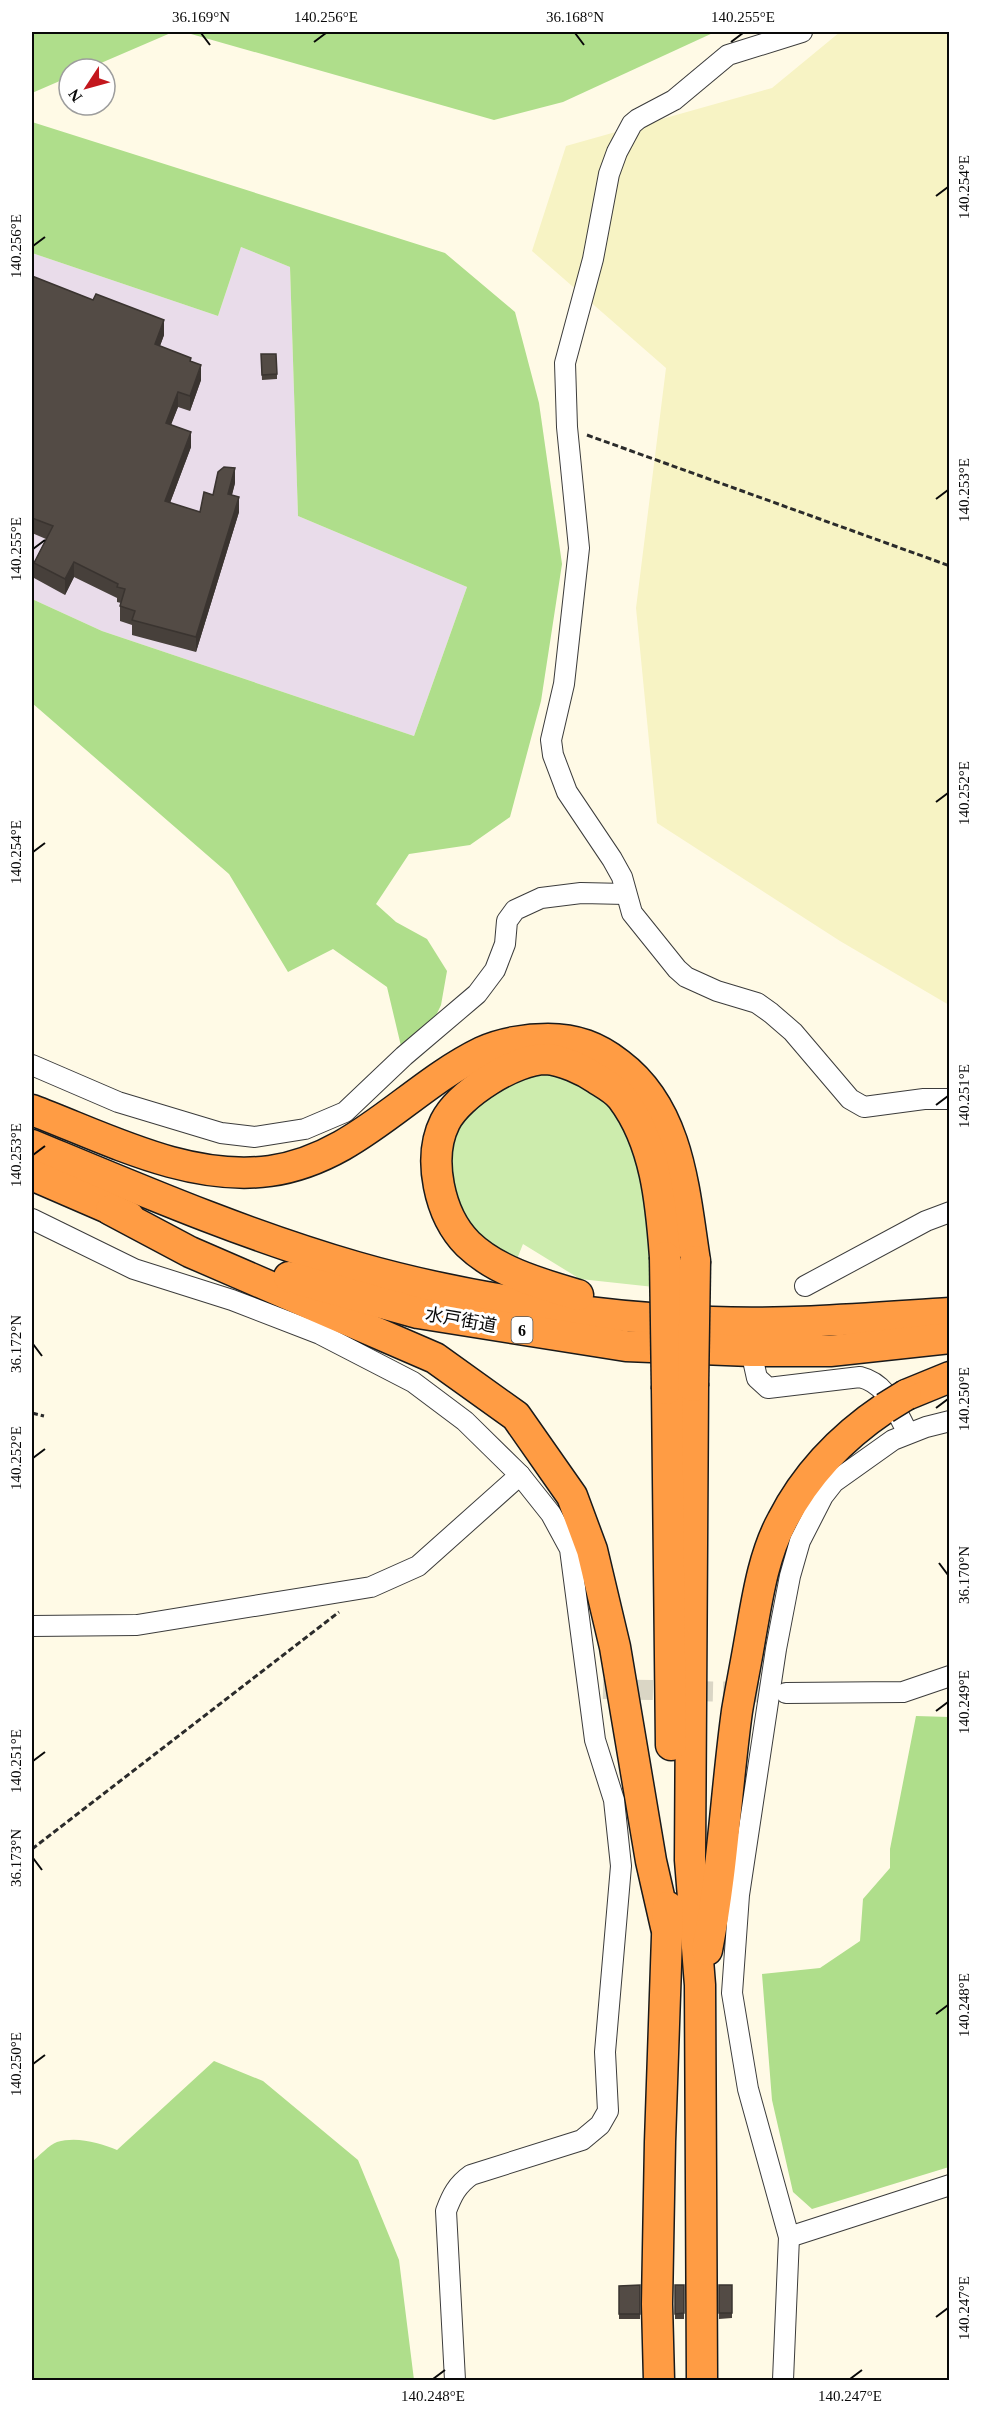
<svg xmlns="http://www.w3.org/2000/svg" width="981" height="2412" font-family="'Times New Roman','Noto Sans JP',serif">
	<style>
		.industrial { fill: #e9dcea }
		.farmland { fill: #f7f3c4 }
		.green { fill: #cdecad }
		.forest { fill: #afde8b }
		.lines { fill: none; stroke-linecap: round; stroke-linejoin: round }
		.minor-tunnel { stroke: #dad6c5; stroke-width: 20; stroke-dasharray: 20 10; stroke-linecap: butt }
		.minor-casing { stroke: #3c3c3c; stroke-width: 22 }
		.highway-casing { stroke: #1a1a1a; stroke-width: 33 }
		.path { stroke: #2b2b2b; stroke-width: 3; stroke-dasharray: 6 3; stroke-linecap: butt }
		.minor { stroke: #fff; stroke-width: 20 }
		.highway { stroke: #ff9c44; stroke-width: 30 }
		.highway-bridge-casing { stroke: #1a1a1a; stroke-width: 33; stroke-linecap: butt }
		.highway-bridge { stroke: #ff9c44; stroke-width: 30 }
		.wall { fill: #47403b }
		.shaded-wall { fill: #3a3430 }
		.building { fill: #534b45; stroke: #3a3430; stroke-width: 1.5 }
		.ticks { fill: none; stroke: #090909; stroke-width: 2 }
		.labels { text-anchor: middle; stroke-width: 6; stroke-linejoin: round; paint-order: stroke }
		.shield { fill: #fff; stroke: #535353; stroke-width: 1.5 }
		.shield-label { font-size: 16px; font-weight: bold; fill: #090909 }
		.street-label { font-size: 18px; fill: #090909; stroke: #fff }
		.neatline { fill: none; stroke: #090909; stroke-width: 2 }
		.ticks-label { font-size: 15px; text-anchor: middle; fill: #090909 }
	</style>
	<rect width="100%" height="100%" fill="#fffae6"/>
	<polygon class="industrial" points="241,247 290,267 298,516 467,587 414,736 102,631 32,599 32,253 218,316"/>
	<polygon class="farmland" points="840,32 949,32 949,1005 840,941 657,823 636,608 666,368 532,251 566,146 772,88"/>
	<path class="green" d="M545,1074C589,1077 634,1112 642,1158C650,1200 650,1245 654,1287L580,1279L523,1244L515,1264L478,1238L454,1199L449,1147L458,1124L473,1105L513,1077Z"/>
	<g class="forest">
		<polygon points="32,32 173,32 87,69 69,69 69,77 32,93"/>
		<polygon points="184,32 715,32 563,102 494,120"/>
		<polygon points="32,122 445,253 515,312 539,403 562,564 541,701 510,817 470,845 409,854 376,904 396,922 427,939 447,971 441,1005 430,1028 401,1046 387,987 333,949 288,972 229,874 32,703 32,599 102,631 414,736 467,587 298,516 290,267 241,247 218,316 32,253"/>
		<polygon points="916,1716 949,1717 949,2167 812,2209 793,2192 772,2100 762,1974 820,1968 860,1941 863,1899 890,1868 890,1849"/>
		<path d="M214,2061L263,2081L358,2160L399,2260L414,2380H32V2162C39,2156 49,2145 57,2142C77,2136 100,2143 117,2150Z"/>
	</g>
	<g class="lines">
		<polyline class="minor-tunnel" points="603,1689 786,1693"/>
		<g class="minor-casing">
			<g id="minor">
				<polyline points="802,32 728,55 674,100 638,119 632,124 617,152 609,174 593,259 565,363 567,427 579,548 564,684 551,740 553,755 567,792 612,859 622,877 632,913 677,969 686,977 717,991 757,1003 771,1013 793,1032 850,1099 864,1107 924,1099 950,1099"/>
				<polyline points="32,1065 118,1102 221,1133 255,1137 305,1129 345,1112 404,1056 477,994 495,970 505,944 507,921 515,910 541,898 581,893 626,894"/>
				<path d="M32,1219L134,1269L232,1300L320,1334L413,1382L465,1421L520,1475L551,1514L570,1549L595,1740L614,1800L621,1866L605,2052L608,2111L600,2125L582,2140L471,2175C457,2185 452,2195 446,2211L455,2380"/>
				<polyline points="805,1286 926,1221 950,1212"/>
				<path d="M751,1351L757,1378L768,1388L860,1377C888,1384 895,1410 908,1433"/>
				<polyline points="32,1626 137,1625 371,1587 418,1566 520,1475"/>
				<polyline points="786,1693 903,1692 950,1676"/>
				<polyline points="789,2237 950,2185"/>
				<polyline points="783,2380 789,2237 748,2089 732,1993 739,1895 776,1649 790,1576 800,1541 823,1496 834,1482 893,1440 926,1427 950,1421"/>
			</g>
		</g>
		<g class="highway-casing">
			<g id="highway">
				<path d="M32,1110C106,1138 188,1182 270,1171C356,1159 408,1088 482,1052C501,1043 527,1039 548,1039C576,1039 597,1047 619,1064C680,1110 684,1191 695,1261"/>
				<path d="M32,1145C138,1189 245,1235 356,1267C467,1299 596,1317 712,1322C791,1325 871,1318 950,1313"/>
				<polyline points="32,1175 129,1217"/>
				<polyline points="111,1210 190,1252 435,1358 516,1416 572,1496 592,1550 615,1647 651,1861 666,1927"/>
				<polyline points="289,1277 418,1313 626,1346 751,1351 830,1351 950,1338"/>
				<path d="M578,1295C541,1284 497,1272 468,1244C439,1215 427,1158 445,1122C459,1094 515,1059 546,1059C562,1060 584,1070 597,1079C605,1084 616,1090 622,1098C656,1143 661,1203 665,1257"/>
				<polyline points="693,1386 690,1860 700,1985 702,2380"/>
				<polyline points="667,1389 671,1745"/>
				<polyline points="906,1395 950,1377"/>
				<path d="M707,1950C723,1871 726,1791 737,1711C741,1687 746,1663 750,1639C757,1600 763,1556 782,1521C806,1474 842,1437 885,1408"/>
				<polyline points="659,2380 657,2304 660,2142 668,1907"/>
			</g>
		</g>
		<g class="path">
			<polyline points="587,435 950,566"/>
			<polyline points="32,1413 44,1416"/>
			<polyline points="32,1849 339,1612"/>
		</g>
		<use href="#minor" class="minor"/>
		<use href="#highway" class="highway"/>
		<g class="highway-bridge-casing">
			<g id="highway-bridge">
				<polyline points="665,1257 667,1389"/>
				<polyline points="693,1386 695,1261"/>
				<polyline points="885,1408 906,1395"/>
			</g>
		</g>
		<use href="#highway-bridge" class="highway-bridge"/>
	</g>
	<g class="wall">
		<polygon points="32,276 164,335 160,346 191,362 201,380 190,411 178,407 171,424 191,447 170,503 200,512 213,495 235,483 232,495 239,512 196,652 132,635 132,625 120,621 120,606 121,603 117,602 117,598 74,577 65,595 34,578 34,563 46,539 32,533"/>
		<polygon points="261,354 277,374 277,379 262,380"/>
		<polygon points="640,2285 640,2319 619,2319 619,2286"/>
		<rect x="675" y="2285" width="9" height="34"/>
		<polygon points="719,2285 732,2285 732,2318 719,2319"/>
	</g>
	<g class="shaded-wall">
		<polygon points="164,320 164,335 155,359 155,344"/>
		<polygon points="201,365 201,380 190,411 190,396"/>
		<polygon points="178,392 178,407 166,438 166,423"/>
		<polygon points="191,432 191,447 165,516 165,501"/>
		<polygon points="235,468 235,483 228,509 228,494"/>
		<polygon points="239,497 239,512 196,652 196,637"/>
		<polygon points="74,562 74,577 65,595 65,579"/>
	</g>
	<g class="building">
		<polygon points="32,276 93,300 96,294 164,320 155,344 191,358 190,361 201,365 190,396 178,392 166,423 191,432 165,501 200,512 204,492 213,495 218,472 224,467 235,468 228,494 239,497 196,637 132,620 135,611 120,606 125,589 117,587 118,584 74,562 65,579 34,563 53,526 32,518"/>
		<polygon points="261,354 276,354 277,374 262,375"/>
		<polygon points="640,2285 640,2314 619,2314 619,2286"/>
		<polygon points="675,2285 684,2285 684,2313 675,2314"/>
		<rect x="719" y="2285" width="13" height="28"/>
	</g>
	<path class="ticks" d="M201,33L210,45M575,33L584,45M314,42L326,33M731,42L743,33M936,196L948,187M33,246L45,237M936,499L948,490M33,549L45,540M936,802L948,793M33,852L45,843M936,1105L948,1096M33,1155L45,1146M33,1344L42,1356M936,1408L948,1399M33,1458L45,1449M939,1563L948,1575M936,1711L948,1702M33,1761L45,1752M33,1858L42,1870M936,2014L948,2005M33,2064L45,2055M936,2317L948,2308M433,2379L445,2370M850,2379L862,2370"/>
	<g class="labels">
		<rect class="shield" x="511.5" y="1317" width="21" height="26" rx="4.5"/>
		<g class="shield-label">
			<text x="522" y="1336">6</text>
		</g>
		<g class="street-label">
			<text transform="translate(461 1320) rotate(10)" y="6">水戸街道</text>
		</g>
	</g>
	<rect width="981" height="2412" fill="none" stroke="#ffffff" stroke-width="66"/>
	<g transform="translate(87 87) rotate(234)"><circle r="28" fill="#ffffff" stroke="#9d9d9d" stroke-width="1.5"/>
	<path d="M0-4.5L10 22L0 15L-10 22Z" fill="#c3171d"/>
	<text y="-9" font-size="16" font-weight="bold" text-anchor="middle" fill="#090909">N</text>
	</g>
	<rect x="33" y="33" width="915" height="2346" class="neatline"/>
	<g class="ticks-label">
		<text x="201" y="22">36.169°N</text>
		<text x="326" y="22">140.256°E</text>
		<text x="575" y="22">36.168°N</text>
		<text x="743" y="22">140.255°E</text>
		<text transform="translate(964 187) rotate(-90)" y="5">140.254°E</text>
		<text transform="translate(16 246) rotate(-90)" y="5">140.256°E</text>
		<text transform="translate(964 490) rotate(-90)" y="5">140.253°E</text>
		<text transform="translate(16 549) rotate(-90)" y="5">140.255°E</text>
		<text transform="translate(964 793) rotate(-90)" y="5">140.252°E</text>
		<text transform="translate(16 852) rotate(-90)" y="5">140.254°E</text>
		<text transform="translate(964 1096) rotate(-90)" y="5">140.251°E</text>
		<text transform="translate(16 1155) rotate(-90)" y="5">140.253°E</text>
		<text transform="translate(16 1344) rotate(-90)" y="5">36.172°N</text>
		<text transform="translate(964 1399) rotate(-90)" y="5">140.250°E</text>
		<text transform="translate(16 1458) rotate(-90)" y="5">140.252°E</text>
		<text transform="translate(964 1575) rotate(-90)" y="5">36.170°N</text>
		<text transform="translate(964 1702) rotate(-90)" y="5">140.249°E</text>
		<text transform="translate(16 1761) rotate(-90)" y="5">140.251°E</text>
		<text transform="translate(16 1858) rotate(-90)" y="5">36.173°N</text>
		<text transform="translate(964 2005) rotate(-90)" y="5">140.248°E</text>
		<text transform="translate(16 2064) rotate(-90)" y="5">140.250°E</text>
		<text transform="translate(964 2308) rotate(-90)" y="5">140.247°E</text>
		<text x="433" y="2401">140.248°E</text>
		<text x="850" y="2401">140.247°E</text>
	</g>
</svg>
